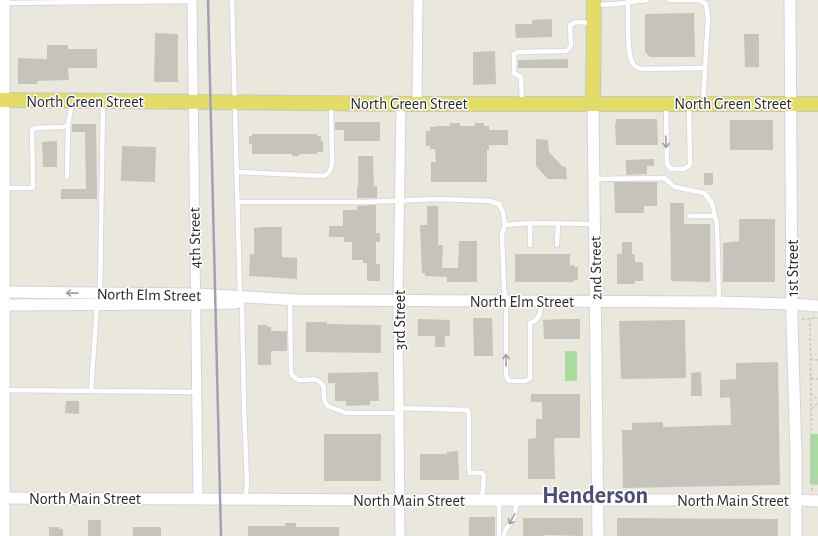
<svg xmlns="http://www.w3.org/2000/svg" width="818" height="536" font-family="'Alegreya Sans',sans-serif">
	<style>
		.green { fill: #a8dc9e }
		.building { fill: #c6c3bc }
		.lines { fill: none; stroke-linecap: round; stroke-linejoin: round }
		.service-casing { stroke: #d2d2e1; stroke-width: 6 }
		.minor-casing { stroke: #d2d2e1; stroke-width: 11 }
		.tertiary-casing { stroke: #d2d2e1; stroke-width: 13 }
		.primary-casing { stroke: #c7c7c7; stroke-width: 16 }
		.path { stroke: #c7c7c7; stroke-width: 1.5; stroke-dasharray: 3 2; stroke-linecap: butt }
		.service { stroke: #fff; stroke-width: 4.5 }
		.minor { stroke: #fff; stroke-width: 9 }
		.tertiary { stroke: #fff; stroke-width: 11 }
		.primary { stroke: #e3dc68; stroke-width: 14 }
		.rail { stroke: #a0a0b2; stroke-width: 2.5 }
		.oneway { stroke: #9f9f9f }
		.labels { text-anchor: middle; stroke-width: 3; stroke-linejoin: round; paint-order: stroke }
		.street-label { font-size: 16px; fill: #292929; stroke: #fff }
		.town-label { font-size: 24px; font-weight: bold; fill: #4e4e75; stroke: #fff }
	</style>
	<rect width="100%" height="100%" fill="#eae7dc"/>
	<g class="green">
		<rect x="565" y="351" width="12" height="30"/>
		<polygon points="810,434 818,434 818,485 810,484"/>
	</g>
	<g class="building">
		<polygon points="694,13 695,57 650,57 645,52 645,14"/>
		<polygon points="552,19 552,37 516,38 515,24 532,24 532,20"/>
		<polygon points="155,33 178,34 178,82 154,82"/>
		<polygon points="744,34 759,34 759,67 745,67"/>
		<polygon points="47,45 68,45 68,49 97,49 97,68 68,68 69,80 37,81 37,84 18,84 18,58 47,59"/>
		<polygon points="495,51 496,84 473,85 473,52"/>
		<polygon points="568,59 568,68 518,68 518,60"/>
		<polygon points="616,119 657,119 658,145 616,145 615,123 616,123"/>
		<rect x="730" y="120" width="43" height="30"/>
		<polygon points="335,122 380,122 380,141 344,141 344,130 335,130"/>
		<polygon points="450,123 460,123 460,126 475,126 475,123 484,123 484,126 489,126 489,130 508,130 508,145 489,145 489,150 487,150 487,182 431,182 431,162 436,162 435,149 430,149 430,146 426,146 426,131 430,131 430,127 435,127 435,126 450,126"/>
		<polygon points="72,124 96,124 97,199 61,199 61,189 86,189 85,132 72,132"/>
		<polygon points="252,134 317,134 317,136 321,136 321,141 323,141 323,152 317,152 317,154 299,154 299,156 292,156 292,154 252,154 252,144 249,144 249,136 252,136"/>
		<polygon points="536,139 548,140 549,152 562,166 566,167 567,179 548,179 536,166"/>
		<polygon points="57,141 57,167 43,167 42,142"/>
		<polygon points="122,146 156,147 155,182 121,181"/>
		<polygon points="358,156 373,156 374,186 377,186 377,198 357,198 357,188 358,188"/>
		<polygon points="654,159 654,166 647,166 647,174 626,175 626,160"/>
		<rect x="704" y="173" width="9" height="12"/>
		<polygon points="614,182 657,182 657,206 644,206 644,213 615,213"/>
		<polygon points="670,203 684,203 684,224 710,224 710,282 671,281"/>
		<polygon points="376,205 376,233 380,233 380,242 376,242 376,264 380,264 380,281 367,281 367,263 363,263 363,260 352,260 352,242 344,242 344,237 329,237 329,226 343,226 343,210 357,210 357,206"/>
		<polygon points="427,206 438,206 438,245 443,245 442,268 458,268 459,241 477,241 477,282 447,282 447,277 425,276 425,273 422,273 420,225 427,225"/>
		<polygon points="739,219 775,219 775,282 723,282 723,243 739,241"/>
		<polygon points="263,227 282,227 282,257 297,258 297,279 249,276 250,254 254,254 254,228"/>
		<polygon points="622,242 632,242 632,254 635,254 635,262 643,262 643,281 635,281 635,284 617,284 617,254 622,254"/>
		<polygon points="515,254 570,254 570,265 574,265 574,267 578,267 578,280 574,280 574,282 515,282"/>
		<polygon points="473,318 492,318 493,356 474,356"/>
		<polygon points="418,319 450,320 450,336 445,336 445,347 435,347 435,336 418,336"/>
		<polygon points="563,319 580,319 580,339 544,339 543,320"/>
		<polygon points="685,320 686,378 621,379 619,321"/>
		<polygon points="306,322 327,322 327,324 381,325 381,353 306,352"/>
		<polygon points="258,325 267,325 267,327 271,327 271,331 287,331 287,351 271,351 271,365 258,365"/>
		<polygon points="778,362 780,485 623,488 622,430 632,430 632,423 663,422 663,427 731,425 730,397 720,398 720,380 736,379 736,363"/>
		<polygon points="378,372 379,401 370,401 370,405 346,406 346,401 335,401 335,383 328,383 328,373"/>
		<polygon points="701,372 702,396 691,396 691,373"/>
		<polygon points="531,394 580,394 580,438 554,438 555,479 528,479 528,439 536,438 536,419 542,419 542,402 531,402"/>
		<polygon points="66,401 79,401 79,414 65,413"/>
		<rect x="324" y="434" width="57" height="47"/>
		<polygon points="458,451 459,480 420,480 420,454 447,454 447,452"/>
		<rect x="469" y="517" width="26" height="19"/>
		<polygon points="523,518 583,518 583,536 544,535 544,536 523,536"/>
		<polygon points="617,518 778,519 778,536 617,536"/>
		<rect x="88" y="520" width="13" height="16"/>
		<polygon points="285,523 296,523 296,527 339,527 339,536 248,536 248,526 285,526"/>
		<polygon points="49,527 59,527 59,529 63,529 63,536 49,536"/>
		<rect x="133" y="527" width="28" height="9"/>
	</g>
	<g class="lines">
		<g class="service-casing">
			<g id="service">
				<polyline points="232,0 240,297"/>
				<polyline points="669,0 699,0 706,4 708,18 703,102"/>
				<polyline points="4,3 192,1"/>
				<path d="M628,3C629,17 626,50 632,62C634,66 637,68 642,69L705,68"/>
				<polyline points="595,5 616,4 647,0"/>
				<polyline points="522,102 521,77 514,73 514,54 518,52 566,51 571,46 570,25 576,22 593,23"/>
				<polyline points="666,105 667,164 671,169 684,169 690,165 689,106"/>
				<path d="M237,172L324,176C330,173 331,170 332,163L331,105"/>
				<polyline points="67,177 68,125"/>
				<polyline points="594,179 664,178 675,187 704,193 712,203 717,225 719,302"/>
				<polyline points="4,188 31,188 33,187 32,130 35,128 63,127 68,125 72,103"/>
				<path d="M237,202H366L439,199L490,201L499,204L503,212L505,225L502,235L504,290L506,301V375L509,381H526L530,378V323C541,319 540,312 542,301"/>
				<polyline points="690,216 715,216"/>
				<polyline points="530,223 530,245"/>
				<polyline points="505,225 530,223 593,224"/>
				<polyline points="557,245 558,223"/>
				<polyline points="100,294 103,103"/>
				<path d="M290,301L291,373C300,388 311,374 320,382C326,386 323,392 324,397C324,400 326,404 328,406L346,413H399"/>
				<polyline points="242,303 244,407 247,484 245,499"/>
				<polyline points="4,390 196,392"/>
				<polyline points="91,391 97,305"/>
				<polyline points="399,408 467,410 469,414 469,470 470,473 482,473 484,475 482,500"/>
				<polyline points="499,536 499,500"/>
				<polyline points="504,536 505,531 514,518 517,500"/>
			</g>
		</g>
		<g class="minor-casing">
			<g id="minor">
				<polyline points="192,0 198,499"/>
				<polyline points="417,104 418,0"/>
				<polyline points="400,536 398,302 401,104"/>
			</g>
		</g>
		<g class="tertiary-casing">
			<g id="tertiary">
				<polyline points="4,0 4,536"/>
				<polyline points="790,0 792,320 796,456 796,536"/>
				<polyline points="593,104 598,536"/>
				<polyline points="0,292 195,294 299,300 719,302 792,304 818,306"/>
				<polyline points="0,305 195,304 236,303"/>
				<polyline points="0,498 399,500 795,500 818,501"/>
			</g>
		</g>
		<g class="primary-casing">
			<g id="primary">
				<polyline points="0,100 417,104 818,104"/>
				<polyline points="593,104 594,0"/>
			</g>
		</g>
		<g class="path">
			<polyline points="802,319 810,319"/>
			<polyline points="810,359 818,360"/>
			<polyline points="811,378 818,379"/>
			<polyline points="811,393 818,400"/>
			<polyline points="811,409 818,403"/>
			<polyline points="812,483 818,478"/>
			<polyline points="812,483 818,484"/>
			<polyline points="812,491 810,318 818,318"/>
		</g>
		<use href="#service" class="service"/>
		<use href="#minor" class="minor"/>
		<use href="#tertiary" class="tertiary"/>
		<use href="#primary" class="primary"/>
		<polyline class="rail" points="208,0 221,536"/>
	</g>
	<defs><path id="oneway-shaft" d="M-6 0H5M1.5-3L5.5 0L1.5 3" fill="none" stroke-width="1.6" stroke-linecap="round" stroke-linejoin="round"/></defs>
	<g class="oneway">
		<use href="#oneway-shaft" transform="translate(666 142) rotate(89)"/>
		<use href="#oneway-shaft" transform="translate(72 293) rotate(-179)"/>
		<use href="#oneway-shaft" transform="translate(506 360) rotate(-90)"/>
		<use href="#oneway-shaft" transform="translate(512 519) rotate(118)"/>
	</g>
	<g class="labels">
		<g class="street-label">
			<text x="85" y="107">North Green Street</text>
			<text x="409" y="109">North Green Street</text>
			<text x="733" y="109">North Green Street</text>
			<text transform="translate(194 238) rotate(-91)" y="6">4th Street</text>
			<text transform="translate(595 268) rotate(-91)" y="6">2nd Street</text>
			<text transform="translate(792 268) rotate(-90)" y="6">1st Street</text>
			<text transform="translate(149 294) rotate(1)" y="6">North Elm Street</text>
			<text x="522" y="307">North Elm Street</text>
			<text transform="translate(399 320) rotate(-90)" y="6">3rd Street</text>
			<text x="85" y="504">North Main Street</text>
			<text x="409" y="506">North Main Street</text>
			<text x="733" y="506">North Main Street</text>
		</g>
		<g class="town-label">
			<text x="595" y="503">Henderson</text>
		</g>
	</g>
</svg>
